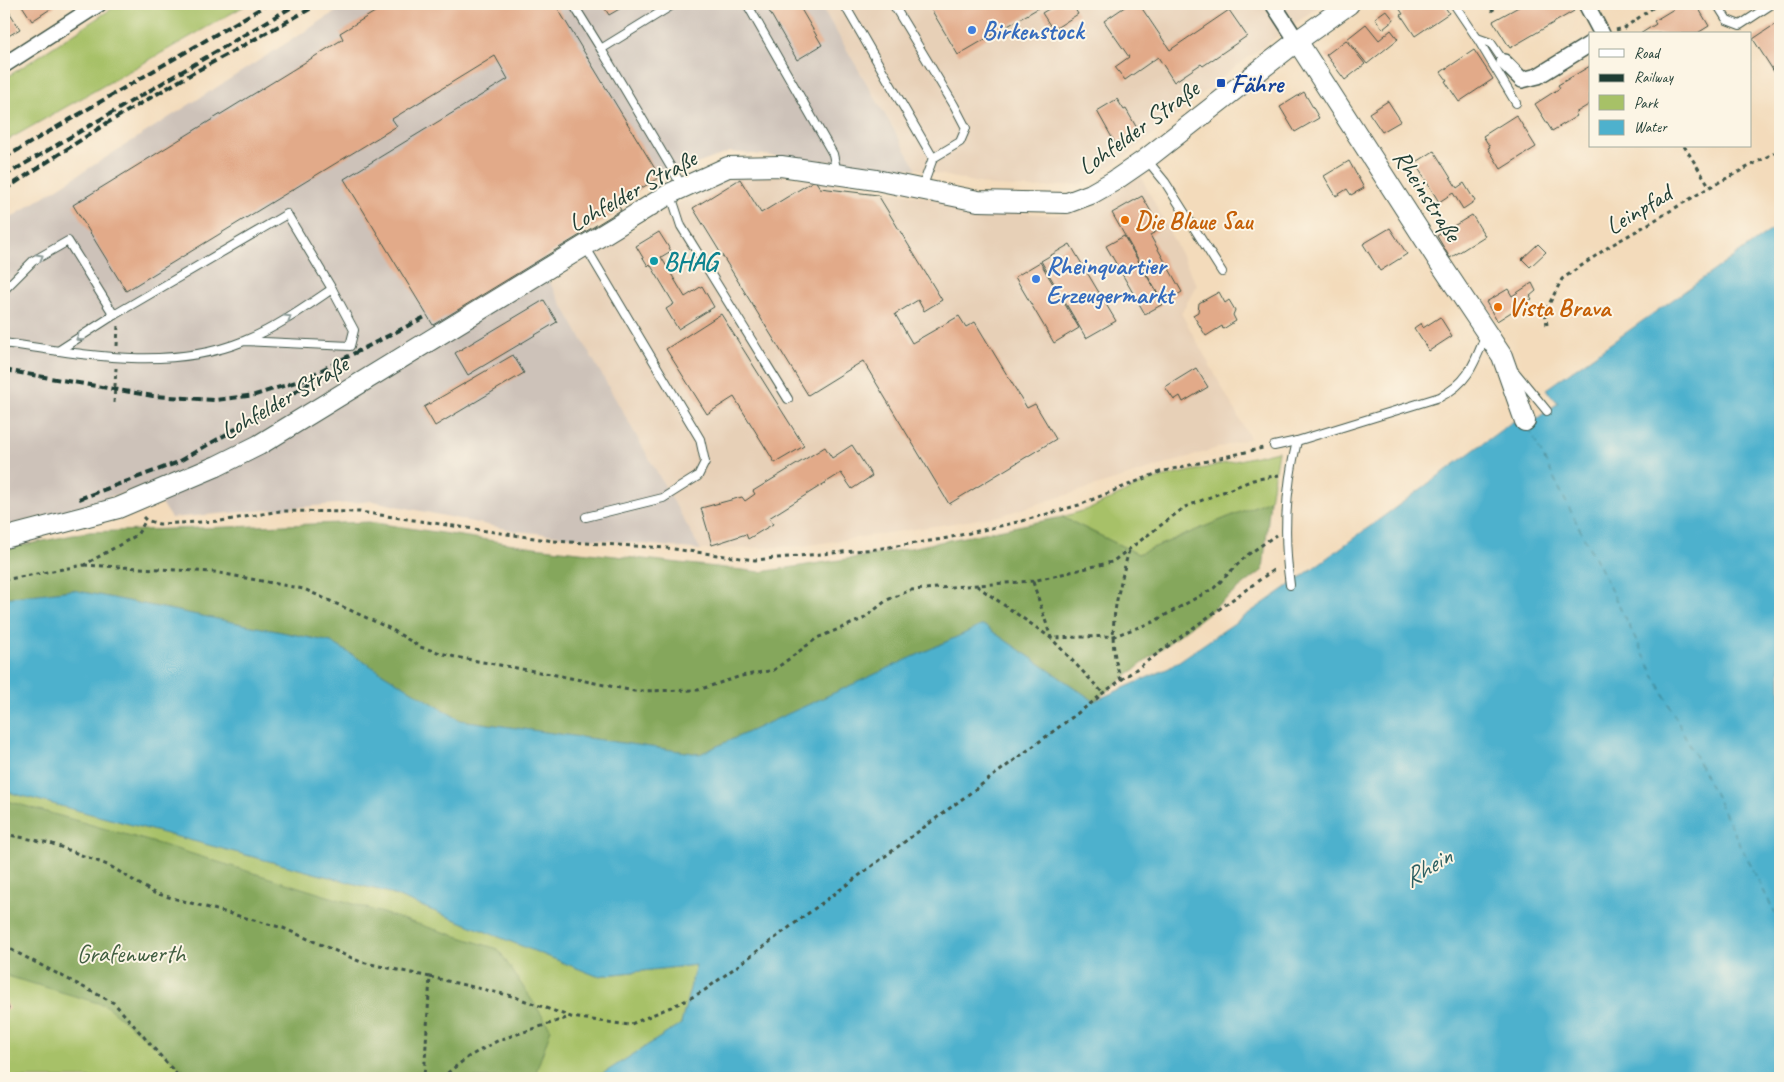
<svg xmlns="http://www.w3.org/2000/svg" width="1784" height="1082" font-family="Caveat,sans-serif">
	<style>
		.built { fill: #e7d0b7 }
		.industrial { fill: #cdc2b9 }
		.green { fill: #a7c167; stroke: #637f4e }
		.forest { fill: #85a75c; stroke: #527248 }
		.water { fill: #4eb1cd; stroke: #367780 }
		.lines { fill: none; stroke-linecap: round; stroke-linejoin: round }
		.ferry { stroke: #2d6062; stroke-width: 1; stroke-dasharray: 6 5; stroke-linecap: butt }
		.building { fill: #e2aa89 }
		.service-casing { stroke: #3f5548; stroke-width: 10 }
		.minor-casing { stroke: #3f5548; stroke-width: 18 }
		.tertiary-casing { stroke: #3f5548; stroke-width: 22 }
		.path { stroke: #3f5548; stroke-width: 3; stroke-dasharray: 4 4; stroke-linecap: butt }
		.service { stroke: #fff; stroke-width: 8 }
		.minor { stroke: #fff; stroke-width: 15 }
		.tertiary { stroke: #fff; stroke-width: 20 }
		.rail { stroke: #1f3d34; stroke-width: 4; stroke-dasharray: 8 4; stroke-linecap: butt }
		.oneway { stroke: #8f9e9a }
		.shop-dot { fill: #3f7fe0; stroke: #fcf5e5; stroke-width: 2 }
		.transit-dot { fill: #1a4fb4; stroke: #fcf5e5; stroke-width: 2 }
		.food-dot { fill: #e8710a; stroke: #fcf5e5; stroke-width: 2 }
		.culture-dot { fill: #0f9aa8; stroke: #fcf5e5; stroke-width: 2 }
		.labels { text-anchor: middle; stroke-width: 4; stroke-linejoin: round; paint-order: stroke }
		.shop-label { font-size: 25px; font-weight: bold; fill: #366cbe; stroke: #fcf5e5; text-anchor: start }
		.transit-label { font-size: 25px; font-weight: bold; fill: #164399; stroke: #fcf5e5; text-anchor: start }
		.street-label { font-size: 25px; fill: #1f3d34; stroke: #fcf5e5 }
		.food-label { font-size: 25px; font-weight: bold; fill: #c56008; stroke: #fcf5e5; text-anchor: start }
		.culture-label { font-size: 25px; font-weight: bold; fill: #0d838f; stroke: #fcf5e5; text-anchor: start }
		.park-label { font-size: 25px; fill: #415e41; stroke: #fcf5e5 }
		.water-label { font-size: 26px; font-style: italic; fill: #2d6062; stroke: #fcf5e5 }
	</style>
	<rect width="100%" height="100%" fill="#fcf5e5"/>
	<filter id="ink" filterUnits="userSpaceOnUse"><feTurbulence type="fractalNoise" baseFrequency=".02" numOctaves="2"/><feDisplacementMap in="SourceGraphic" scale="10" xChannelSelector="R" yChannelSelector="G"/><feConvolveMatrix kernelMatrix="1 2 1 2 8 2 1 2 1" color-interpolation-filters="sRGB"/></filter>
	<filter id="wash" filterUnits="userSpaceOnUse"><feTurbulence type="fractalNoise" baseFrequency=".0096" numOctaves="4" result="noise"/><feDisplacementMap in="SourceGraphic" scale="20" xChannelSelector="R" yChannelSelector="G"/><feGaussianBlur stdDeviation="1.12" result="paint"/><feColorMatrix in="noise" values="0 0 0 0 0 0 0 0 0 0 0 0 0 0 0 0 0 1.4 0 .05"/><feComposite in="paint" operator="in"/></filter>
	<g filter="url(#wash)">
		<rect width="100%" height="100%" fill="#f3dbbb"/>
		<g class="built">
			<polygon points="820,4 1322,4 1227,73 1131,153 1082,184 1034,188 991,186 917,169"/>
			<polygon points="1140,175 1197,285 1181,313 1250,438 999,516 803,546 701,550 550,283 660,212 732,176 786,176 921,196 986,210 1054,215 1093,207"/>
		</g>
		<polygon class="industrial" points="348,4 820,4 917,169 730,152 660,177 617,203 621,210 535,264 550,283 701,550 516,531 373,501 171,518 148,485 59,513 4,526 4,222"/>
		<g class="green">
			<polygon points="119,4 248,4 4,142 4,79"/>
			<polygon points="1278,451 1270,500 1138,554 1062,517 1092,508 1148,481"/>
			<polygon points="4,791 386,892 597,976 696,965 681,1024 596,1078 4,1078"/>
		</g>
		<g class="forest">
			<polygon points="1270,500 1263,570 1094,701 983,625 700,754 460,720 331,642 73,590 4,598 4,549 88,532 369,522 534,547 761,572 886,553 1062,517 1138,554"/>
			<polygon points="4,800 173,848 498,949 551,1029 534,1078 194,1078 105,1005 4,975"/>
		</g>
		<polygon class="water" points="1780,224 1780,1078 596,1078 681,1024 696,965 597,976 386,892 4,791 4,598 73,590 331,642 460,720 700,754 983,625 1094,701 1169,668 1290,585 1512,422 1535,420 1558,403 1546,389"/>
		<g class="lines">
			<polyline class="ferry" points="1529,429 1780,923"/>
		</g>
		<g id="blocks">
			<g class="building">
				<polygon points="21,4 58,4 32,21"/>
				<polygon points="388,4 555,4 660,177 617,203 621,210 433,325 344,179 508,79 495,56 392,119 397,126 126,291 73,205 343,39 340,33"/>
				<polygon points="602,4 628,4 609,15"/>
				<polygon points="765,4 798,4 822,45 797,60"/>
				<polygon points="928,4 1041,4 1042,6 958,55"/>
				<polygon points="1057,4 1072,4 1078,14 1053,30 1042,13"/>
				<polygon points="1129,4 1139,4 1170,50 1229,10 1247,36 1203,66 1201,64 1174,82 1158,57 1125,80 1115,67 1129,57 1104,21"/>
				<polygon points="1400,4 1443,4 1449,13 1415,36 1401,15 1403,14 1397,5"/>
				<polygon points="1524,4 1569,4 1574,11 1510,48 1493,21"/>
				<polygon points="1682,4 1696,4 1709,26 1696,34 1640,34 1656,24 1654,21"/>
				<polygon points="8,10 20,29 5,38 4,36 4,13"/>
				<polygon points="1386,10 1394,20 1383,29 1375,18"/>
				<polygon points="1777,23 1780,29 1780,81 1753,39"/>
				<polygon points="1366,24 1379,40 1391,30 1398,39 1367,64 1347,39"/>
				<polygon points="1346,40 1365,64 1345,80 1326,55"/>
				<polygon points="1474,50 1493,79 1459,102 1445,81 1447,80 1441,72"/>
				<polygon points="1590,66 1590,104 1575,113 1577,116 1552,131 1535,104 1560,88 1558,85"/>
				<polygon points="1304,92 1319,118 1295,132 1280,107"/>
				<polygon points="1117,99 1124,110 1126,109 1138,130 1115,143 1097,111"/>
				<polygon points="1388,101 1401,121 1382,132 1369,113"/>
				<polygon points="1516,115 1536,147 1501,169 1488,148 1490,147 1483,136"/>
				<polygon points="1434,151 1457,188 1464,183 1475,201 1463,209 1453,193 1439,202 1415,163"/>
				<polygon points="1349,161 1364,188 1351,195 1347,189 1336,196 1324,176"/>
				<polygon points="740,179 761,213 815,180 820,188 878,195 942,300 924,311 918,300 895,314 912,343 959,316 966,327 975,322 1027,408 1035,404 1056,439 949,504 863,361 808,395 693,208"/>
				<polygon points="1142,196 1161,229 1150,235 1182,292 1163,303 1112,213"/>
				<polygon points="1472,215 1485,236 1450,258 1437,236"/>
				<polygon points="1390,228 1407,254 1380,271 1363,244"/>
				<polygon points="659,232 671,251 661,257 685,297 702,286 714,307 678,329 666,309 674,304 650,264 648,266 636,246"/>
				<polygon points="1124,236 1163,304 1145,314 1106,246"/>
				<polygon points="1070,244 1116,321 1086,338 1041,261"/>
				<polygon points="1538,244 1546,252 1530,267 1522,259"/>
				<polygon points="1040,262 1079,328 1054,343 1015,277"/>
				<polygon points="1532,283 1536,291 1530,296 1532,299 1497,321 1486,302 1508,289 1512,296"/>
				<polygon points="1219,292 1225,303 1229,300 1235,310 1233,315 1236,321 1223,329 1222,326 1206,336 1193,315 1198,312 1199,303"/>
				<polygon points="544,300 557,322 468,375 455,353"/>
				<polygon points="721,314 804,446 775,463 734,397 707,414 666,349"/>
				<polygon points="1440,317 1452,336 1429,351 1414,328 1421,323 1423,328"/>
				<polygon points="513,355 524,373 435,426 424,407"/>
				<polygon points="1196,368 1208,387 1183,402 1180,396 1174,400 1165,387"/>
				<polygon points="852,445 872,476 852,489 841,473 769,518 773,524 748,539 746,534 712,545 701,508 742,497 745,501 755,494 753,491 825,447 832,458"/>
				<polygon points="4,996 9,1009 4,1011"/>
			</g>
		</g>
	</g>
	<g filter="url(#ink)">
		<use href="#blocks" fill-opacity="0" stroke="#3f5548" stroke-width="1"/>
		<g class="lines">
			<g class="service-casing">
				<g id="service">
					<polyline points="573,4 601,49"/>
					<polyline points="674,4 601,49 682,186"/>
					<polyline points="747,4 833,154 837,173"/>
					<polyline points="844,4 933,158"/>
					<polyline points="893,4 954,105 966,128 960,142 933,158 922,188"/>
					<polyline points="1454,4 1477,38 1516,103"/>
					<polyline points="1717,4 1727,20 1740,25 1772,4"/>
					<polyline points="1477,38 1491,43 1504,62"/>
					<polyline points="1147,160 1165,182 1222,272"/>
					<polyline points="671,195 681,226 788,399"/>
					<polyline points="585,246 700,439 705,462 698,476 663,498 586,517"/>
					<polyline points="4,290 33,261 68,241 114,315 58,351"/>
					<polyline points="114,315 287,214 332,289"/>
					<path d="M4,343C82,354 168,372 244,341C276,328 304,308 332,289L354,330L350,346L245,341"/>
					<polyline points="1515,372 1547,411"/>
					<path d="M1274,446L1297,441L1440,397C1468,383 1474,364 1485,337"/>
					<path d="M1290,585C1283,536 1285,490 1297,441"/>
				</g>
			</g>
			<g class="minor-casing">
				<g id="minor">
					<polyline points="1273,4 1297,41"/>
					<polyline points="1586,4 1602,34"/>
					<polyline points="1504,62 1522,80 1538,76 1590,44"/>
					<polyline points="4,65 99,4"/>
				</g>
			</g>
			<g class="tertiary-casing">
				<g id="tertiary">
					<polyline points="1297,41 1438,260 1502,356 1525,421"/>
					<polyline points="4,538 118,508 217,466 259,445 671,193 728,167 781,166 876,180 978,201 1067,203 1091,194 1114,181 1146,159 1297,41 1349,4"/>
				</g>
			</g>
			<g class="path">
				<polyline points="1491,11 1502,4"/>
				<polyline points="1616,30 1624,28 1658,4"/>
				<polyline points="1684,146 1710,187"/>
				<polyline points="1547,325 1545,312 1562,279 1610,246 1645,226 1710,187 1780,150"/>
				<polyline points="117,346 118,325"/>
				<polyline points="114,403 116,368"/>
				<polyline points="143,517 146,520 159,524 221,521 280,511 360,512 554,541 666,548 755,560 876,549 943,539 1022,521 1079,505 1160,472 1263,448"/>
				<polyline points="84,565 214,572 304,589 391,629 420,647 455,657 556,675 634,691 698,690 741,676 774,670 817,638 863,619 887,600 911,590 1033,581 1112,562 1185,507 1253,480 1279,475"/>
				<polyline points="4,580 84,565 137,535 146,520"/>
				<polyline points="1033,582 1051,638 1103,693"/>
				<polyline points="977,586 1051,638 1114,636 1153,622 1214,588 1246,556 1276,535"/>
				<path d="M1121,680C1118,670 1115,660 1114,650C1110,617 1121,582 1129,550"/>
				<polyline points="4,834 50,843 110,866 154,893 283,928 361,962 430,977 424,1078"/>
				<polyline points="4,946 114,1003 180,1078"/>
				<polyline points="430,977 512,996 571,1017 629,1025 687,1000 705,990 1094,701 1103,693 1276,568"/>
				<polyline points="441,1078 468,1057 499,1040 570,1017"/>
			</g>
			<use href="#service" class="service"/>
			<use href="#minor" class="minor"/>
			<use href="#tertiary" class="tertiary"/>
			<g class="rail">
				<polyline points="4,158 268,4"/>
				<polyline points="4,176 297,4"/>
				<polyline points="4,190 107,123 193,73 319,4"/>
				<polyline points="4,370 153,396 215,400 255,395 302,380 427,316"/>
				<polyline points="79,499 176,463 246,423 314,380"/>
			</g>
		</g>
		<defs><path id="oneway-chevron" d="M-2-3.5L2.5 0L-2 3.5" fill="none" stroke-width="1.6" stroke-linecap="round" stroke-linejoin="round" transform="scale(1.25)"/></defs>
		<g class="oneway">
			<use href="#oneway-chevron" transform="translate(40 257) rotate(-30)"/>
			<use href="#oneway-chevron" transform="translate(288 318) rotate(-32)"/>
			<use href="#oneway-chevron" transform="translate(79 338) rotate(147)"/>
		</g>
	</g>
	<g class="shop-dot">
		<circle cx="972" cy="30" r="5"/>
		<circle cx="1036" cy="279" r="5"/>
	</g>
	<rect class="transit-dot" x="1216" y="78" width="10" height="10" rx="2.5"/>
	<g class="food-dot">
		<circle cx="1125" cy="220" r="5"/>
		<circle cx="1498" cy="307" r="5"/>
	</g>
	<circle class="culture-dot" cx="654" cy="261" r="5"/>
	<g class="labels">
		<g class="shop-label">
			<text x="982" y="39">Birkenstock</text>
			<text x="1046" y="274">Rheinquartier<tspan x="1046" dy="29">Erzeugermarkt</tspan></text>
		</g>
		<g class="transit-label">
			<text x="1231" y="92">Fähre</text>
		</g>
		<g class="street-label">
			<text transform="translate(1138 127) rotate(-36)" y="9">Lohfelder Straße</text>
			<text transform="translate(632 190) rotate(-29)" y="9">Lohfelder Straße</text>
			<text transform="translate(1428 195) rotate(57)" y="9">Rheinstraße</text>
			<text transform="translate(1638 209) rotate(-31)" y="9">Leinpfad</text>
			<text transform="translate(284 397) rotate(-30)" y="9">Lohfelder Straße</text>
		</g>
		<g class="food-label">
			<text x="1135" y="229">Die Blaue Sau</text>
			<text x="1508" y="316">Vista Brava</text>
		</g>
		<g class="culture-label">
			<text x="664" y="270">BHAG</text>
		</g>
		<g class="park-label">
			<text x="131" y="962">Grafenwerth</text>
		</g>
		<g class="water-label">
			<text transform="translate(1427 867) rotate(-31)" y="9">Rhein</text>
		</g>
	</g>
	<rect width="1784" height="1082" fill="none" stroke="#fcf5e5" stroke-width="20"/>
	<rect x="1589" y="32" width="162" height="115" fill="#fcf5e5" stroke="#a4ab9e"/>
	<rect x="1599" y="49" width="25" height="8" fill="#ffffff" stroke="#a4ab9e"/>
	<text x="1634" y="58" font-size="15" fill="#1f3d34">Road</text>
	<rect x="1599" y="74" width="25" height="8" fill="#1f3d34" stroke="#a4ab9e"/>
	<text x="1634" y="82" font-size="15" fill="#1f3d34">Railway</text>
	<rect x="1599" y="95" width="25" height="15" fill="#a7c167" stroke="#a4ab9e"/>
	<text x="1634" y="108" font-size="15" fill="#1f3d34">Park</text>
	<rect x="1599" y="120" width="25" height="15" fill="#4eb1cd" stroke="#a4ab9e"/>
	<text x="1634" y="132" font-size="15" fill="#1f3d34">Water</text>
</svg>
